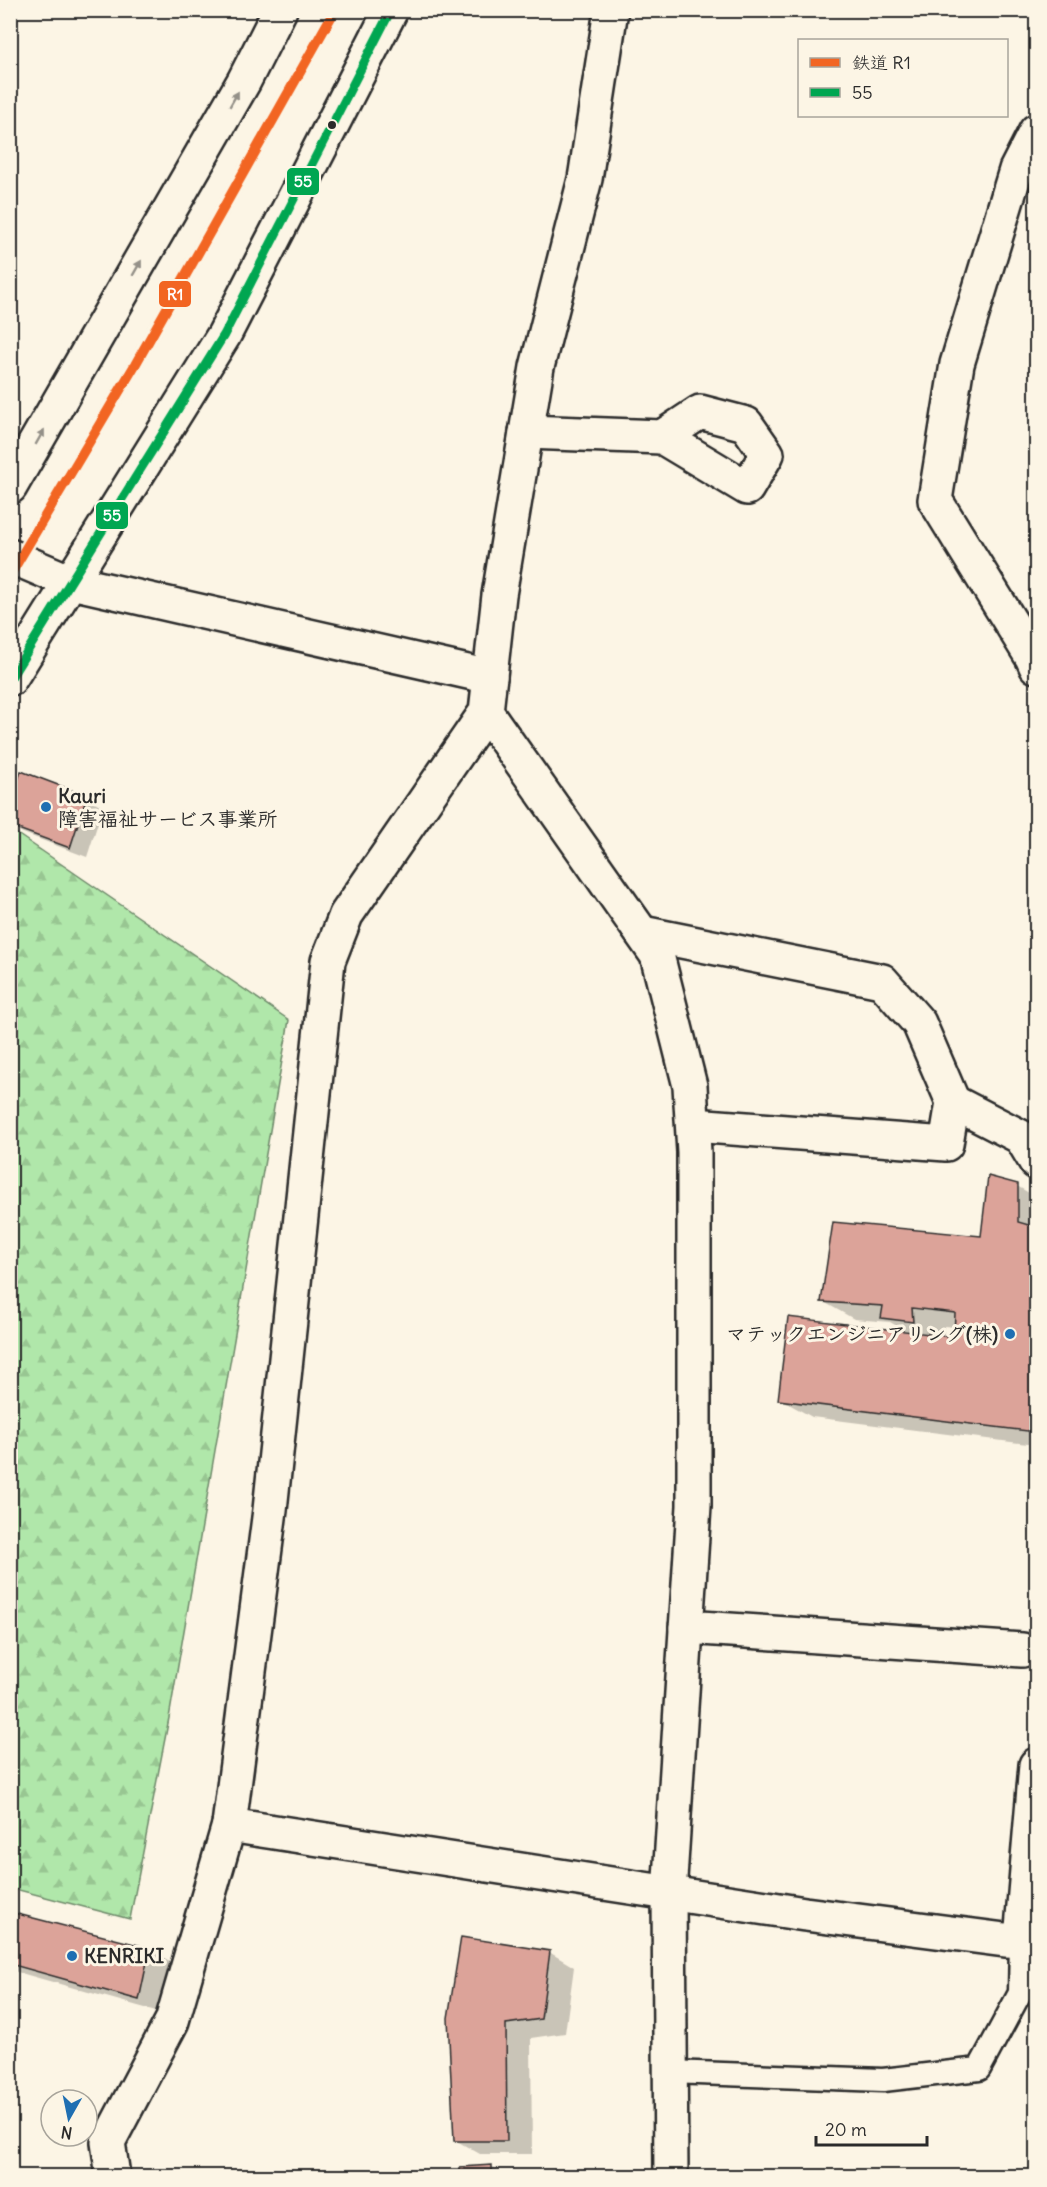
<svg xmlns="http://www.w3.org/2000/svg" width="1047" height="2187" font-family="Delius,'Klee One',sans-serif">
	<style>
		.forest { fill: url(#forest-firs); stroke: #6e896a; stroke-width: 1.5 }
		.shadow { fill: #0003; fill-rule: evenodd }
		.building { fill: #dca399; stroke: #2b2b2b; stroke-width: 1.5 }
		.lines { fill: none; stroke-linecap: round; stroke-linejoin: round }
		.service-casing { stroke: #2b2b2b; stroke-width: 27 }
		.minor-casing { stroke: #2b2b2b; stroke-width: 38 }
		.service { stroke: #fcf5e5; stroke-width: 22 }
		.minor { stroke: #fcf5e5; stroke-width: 33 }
		.bus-1-casing { stroke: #fcf5e5; stroke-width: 14 }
		.bus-1 { stroke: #00a651; stroke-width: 9 }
		.rail-1-casing { stroke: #fcf5e5; stroke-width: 15 }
		.rail-1 { stroke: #f26522; stroke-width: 10 }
		.oneway { fill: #949088 }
		.bus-dot { fill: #2b2b2b; stroke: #fcf5e5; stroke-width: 2 }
		.poi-dot { fill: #1f6fb2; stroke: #fcf5e5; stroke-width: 2 }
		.labels { text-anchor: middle; stroke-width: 6; stroke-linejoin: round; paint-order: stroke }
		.poi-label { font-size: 20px; font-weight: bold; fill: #2b2b2b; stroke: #fcf5e5; text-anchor: start }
		.line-badge { stroke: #fcf5e5; stroke-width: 2 }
		.badge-label { font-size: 16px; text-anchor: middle; font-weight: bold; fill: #fff }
	</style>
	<defs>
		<pattern id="forest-firs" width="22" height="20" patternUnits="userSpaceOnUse" patternTransform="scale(1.5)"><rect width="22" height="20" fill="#b0e7aa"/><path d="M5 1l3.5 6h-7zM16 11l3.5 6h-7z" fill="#98c692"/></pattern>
	</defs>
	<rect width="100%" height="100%" fill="#fcf5e5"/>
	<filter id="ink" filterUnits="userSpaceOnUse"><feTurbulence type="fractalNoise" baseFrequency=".0167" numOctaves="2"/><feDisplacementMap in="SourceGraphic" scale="12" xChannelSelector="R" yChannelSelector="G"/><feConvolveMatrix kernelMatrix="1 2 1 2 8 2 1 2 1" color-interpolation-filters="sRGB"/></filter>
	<g filter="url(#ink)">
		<polygon class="forest" points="10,829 289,1020 169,1718 130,1919 11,1888"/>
		<g class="shadow">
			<polygon points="87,797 103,807 87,857 23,833 10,826"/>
			<path d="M1017,1186L1036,1197V1445L812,1417L780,1399L909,1333L890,1322L854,1319L822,1301L982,1238ZM944,1326L956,1327L955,1338L944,1337Z"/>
			<polygon points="10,1914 150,1950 175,1964 163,2013 10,1970"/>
			<polygon points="549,1952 574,1967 565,2033 531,2038 532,2154 480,2154 455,2140 449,2018"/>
			<polygon points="492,2167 509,2176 462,2176 462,2168"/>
		</g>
		<g class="building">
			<polygon points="21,771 87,796 70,848 10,826 10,804"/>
			<polygon points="988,1176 1018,1184 1018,1222 1036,1227 1036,1432 778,1400 788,1317 954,1337 955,1313 912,1308 913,1322 881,1318 883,1306 821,1302 833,1222 981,1236"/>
			<polygon points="10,1912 150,1948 139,2000 10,1964"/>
			<polygon points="461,1937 550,1951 541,2019 506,2024 507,2141 454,2141 448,2018"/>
			<polygon points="492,2165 492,2176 460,2176 460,2167"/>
		</g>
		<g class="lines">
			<g class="service-casing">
				<polyline id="service" points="670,2072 883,2080 979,2069 1020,1993 1021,1940"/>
			</g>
			<g class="minor-casing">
				<g id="minor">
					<polyline points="1036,131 1016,170 957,364 935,500 1032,657 1036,666"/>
					<polyline points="526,432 662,437 700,412 746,424 767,454 747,488 662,437"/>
					<polyline points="10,487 244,81 280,10"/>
					<polyline points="10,556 71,582 490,677"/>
					<polyline points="10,679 224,335 391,10"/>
					<polyline points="486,712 657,955 690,1086 694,1152 694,1506 669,1894 671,2176"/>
					<polyline points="642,933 882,981 919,1023 953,1102 946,1144 693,1125"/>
					<polyline points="953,1102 1021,1137 1036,1162"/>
					<polyline points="686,1627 1022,1650"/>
					<polyline points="229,1825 805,1914 1005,1940 1036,1941"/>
					<polyline points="1021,1940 1036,1765"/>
					<polyline points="113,2176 108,2142 172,2021 229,1825 270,1510 328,961 346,915 486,712 499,595 537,367 585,179 611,10"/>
				</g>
			</g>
			<use href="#service" class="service"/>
			<use href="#minor" class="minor"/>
			<g class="bus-1-casing">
				<polyline id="bus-1" points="10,679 224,335 391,10"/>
			</g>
			<use href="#bus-1" class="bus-1"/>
			<g class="rail-1-casing">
				<polyline id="rail-1" points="10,575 135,365 335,10"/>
			</g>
			<use href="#rail-1" class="rail-1"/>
		</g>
		<defs><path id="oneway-solid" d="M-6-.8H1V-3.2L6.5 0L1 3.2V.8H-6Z" transform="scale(1.5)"/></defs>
		<g class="oneway">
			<use href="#oneway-solid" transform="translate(234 99) rotate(-60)"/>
			<use href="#oneway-solid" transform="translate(137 268) rotate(-60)"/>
			<use href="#oneway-solid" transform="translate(40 437) rotate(-60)"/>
		</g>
	</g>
	<circle class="bus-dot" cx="332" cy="125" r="5"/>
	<g class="poi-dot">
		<circle cx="46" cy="807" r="6"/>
		<circle cx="1010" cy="1334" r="6"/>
		<circle cx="72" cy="1956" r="6"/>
	</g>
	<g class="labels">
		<g class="poi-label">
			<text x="58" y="803">Kauri<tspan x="58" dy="23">障害福祉サービス事業所</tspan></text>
			<text x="998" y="1341" text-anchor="end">マテックエンジニアリング(株)</text>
			<text x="84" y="1963">KENRIKI</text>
		</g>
	</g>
	<g class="line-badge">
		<rect x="286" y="167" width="34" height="29" rx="6" fill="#00a651"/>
		<rect x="158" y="280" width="34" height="28" rx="6" fill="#f26522"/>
		<rect x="95" y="501" width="34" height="29" rx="6" fill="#00a651"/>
	</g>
	<g class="badge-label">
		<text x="303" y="187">55</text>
		<text x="175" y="300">R1</text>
		<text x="112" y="521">55</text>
	</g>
	<rect width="1047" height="2187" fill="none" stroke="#fcf5e5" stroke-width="36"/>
	<rect x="18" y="18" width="1011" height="2151" fill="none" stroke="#2b2b2b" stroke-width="2" filter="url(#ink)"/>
	<rect x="798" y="39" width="210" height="78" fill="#fcf5e5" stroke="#a8a49b" stroke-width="1.5"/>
	<rect x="810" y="58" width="30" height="9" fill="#f26522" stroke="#a8a49b" stroke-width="1.5"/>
	<text x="852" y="69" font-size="18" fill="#2b2b2b">鉄道 R1</text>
	<rect x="810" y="88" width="30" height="9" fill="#00a651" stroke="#a8a49b" stroke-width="1.5"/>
	<text x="852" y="99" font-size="18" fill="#2b2b2b">55</text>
	<g transform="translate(69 2118) rotate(189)"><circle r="28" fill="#fcf5e5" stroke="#a8a49b" stroke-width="1.5"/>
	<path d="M0-4.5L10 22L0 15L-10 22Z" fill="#1f6fb2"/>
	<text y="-9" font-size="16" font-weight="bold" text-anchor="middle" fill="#2b2b2b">N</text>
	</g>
	<path d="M816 2136v9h111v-9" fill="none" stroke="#2b2b2b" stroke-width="3"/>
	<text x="825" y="2136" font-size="18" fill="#2b2b2b" stroke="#fcf5e5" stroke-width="4.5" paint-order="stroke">20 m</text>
</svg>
